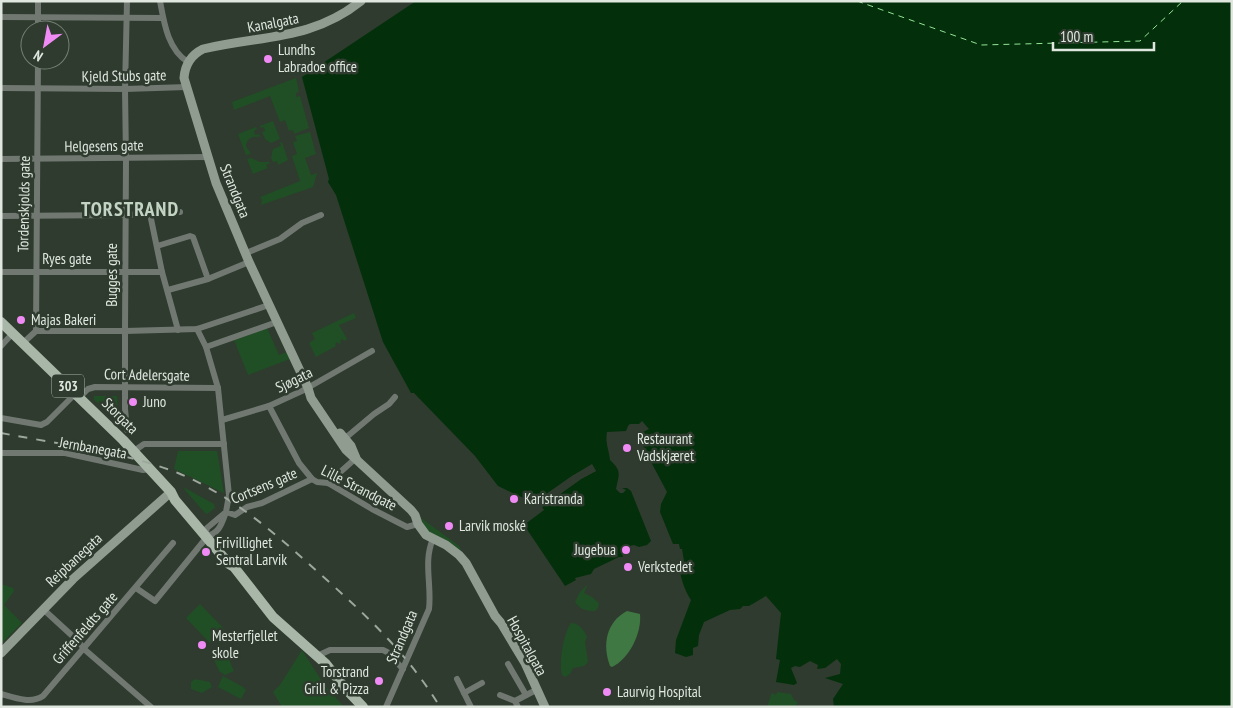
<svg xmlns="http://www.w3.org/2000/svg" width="1233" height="708" font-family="'PT Sans Narrow',sans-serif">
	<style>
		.green { fill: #214f25 }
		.forest { fill: #407844 }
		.water { fill: #03300a }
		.pier { fill: #2e3b2e }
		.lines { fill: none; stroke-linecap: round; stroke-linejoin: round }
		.ferry { stroke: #94e498; stroke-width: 1; stroke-dasharray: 6 5; stroke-linecap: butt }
		.minor { stroke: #717871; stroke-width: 6 }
		.secondary { stroke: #919c91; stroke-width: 9 }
		.primary { stroke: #a9b7a9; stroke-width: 10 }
		.rail { stroke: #9da79d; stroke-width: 2; stroke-dasharray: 9 9; stroke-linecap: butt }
		.poi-dot { fill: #f08bf5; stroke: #2e3b2e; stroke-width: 2 }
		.labels { text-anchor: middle; stroke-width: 5; stroke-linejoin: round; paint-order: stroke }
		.shield { fill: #2e3b2e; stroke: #aab3aa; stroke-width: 1 }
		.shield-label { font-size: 14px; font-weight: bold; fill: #dfe7df }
		.street-label { font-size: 15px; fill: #dfe7df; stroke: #2e3b2e }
		.poi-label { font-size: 15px; fill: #dfe7df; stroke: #2e3b2e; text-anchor: start }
		.district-label { font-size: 20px; font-weight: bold; letter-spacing: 1px; fill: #c3d4c4; stroke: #2e3b2e }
	</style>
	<rect width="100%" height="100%" fill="#2e3b2e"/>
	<g class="green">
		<polygon points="296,78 299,92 296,93 296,97 300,96 309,128 294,134 293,130 289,131 285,120 280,122 270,96 234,110 232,102"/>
		<polygon points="273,121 280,139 271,143 265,139 262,132 265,131 264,127 261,128 260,126"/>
		<path d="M256,127L257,129L254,131L255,135L259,134L260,137C253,136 247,137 246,146L251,154L246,155L238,134Z"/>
		<polygon points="310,132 316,154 305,158 311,175 317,173 313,187 261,205 262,200 260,197 300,181 292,156 297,154 293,142 297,141 295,136"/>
		<polygon points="282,142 288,160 278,165 277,161 273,162 271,158 273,149 281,146 280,143"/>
		<polygon points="251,158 260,162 269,162 270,163 266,165 268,168 253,174 247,159"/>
		<polygon points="354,313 356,318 339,325 347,339 344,341 342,339 340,341 341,343 339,344 337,342 335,344 336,346 316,357 309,343 315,339 312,333"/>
		<polygon points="267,328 279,355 287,352 290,359 248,375 234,340"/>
		<polygon points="94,396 117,396 118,419 102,407 104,405 100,401 98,403 94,400"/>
		<polygon points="178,451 217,451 224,493 174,469"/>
		<polygon points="184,489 185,488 214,504 215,508 207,514 205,513"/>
		<polygon points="421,518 455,543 460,547 460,551 426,531"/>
		<polygon points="1,584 13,588 14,591 4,605 22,623 1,644"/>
		<path d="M588,584L584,593L592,597L599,603L598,608L595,611C587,611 580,610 575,602L580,592Z"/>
		<polygon points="200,604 224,629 210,643 186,618"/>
		<path d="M571,623C579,623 584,630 587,637L585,642L588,662L584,666L573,668L570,674L565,677L562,675C559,661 563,635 571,623Z"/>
		<polygon points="213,648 225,650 234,671 225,675 219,671 211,653"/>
		<polygon points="302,650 323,683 344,707 282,707 273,692 280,685"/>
		<polygon points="223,676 243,687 246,690 241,699 218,687"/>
		<polygon points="195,679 210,682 212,687 202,693 191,689 191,682"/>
		<polygon points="777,692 791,694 794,700 798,702 795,707 767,707 771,695 772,693 776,695"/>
	</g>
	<path class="forest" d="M627,611L640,614C642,633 629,659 612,667L610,666C602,645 606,622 627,611Z"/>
	<path class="water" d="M416,1H1232V707H834L833,699L843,684L825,678L840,674L841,664L837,659L825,668L817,669L818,665L810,661L800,667L795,666L791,668L797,683L794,685L776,682L780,660L776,659L781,613L766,596L749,606H743L740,609L730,610L704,622L699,635L698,646L693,648V655L686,657L675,653L676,640L691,600C684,589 681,579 679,566L684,561L682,549H680L679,544H673L660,512L661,504L667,492L650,460L651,458L644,449L641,433L649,429L642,421L639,424H630L628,426L626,431L607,432C605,443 609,450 610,460C622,471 619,474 616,489L620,493H623L626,490L622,488H627L631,491L651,541L647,545L639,547L634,545L622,548L621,551L623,557H619L594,569L591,574L575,578L576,580L565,586L524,525L544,510L542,507L581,479L596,471L592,465L572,476L535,502H532L498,486L475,456L414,393H411L383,342L336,195L328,182L329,179L302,77Z"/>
	<polygon class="pier" points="592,464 596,471 581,479 542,507 540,506 579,477 592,470 591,468 574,478 538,504 535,502 572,476"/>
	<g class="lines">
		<polyline class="ferry" points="857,1 981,45 1140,41 1183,1"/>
		<g class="minor">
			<polyline points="127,1 125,89 126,159 125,331 125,409 127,430"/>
			<path d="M160,1C164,23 168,50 188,62"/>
			<polyline points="1,17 163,18"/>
			<polyline points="38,30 38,1"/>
			<polyline points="1,88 125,89 187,87"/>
			<polyline points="1,159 207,157"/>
			<polyline points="150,214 162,272 178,330"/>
			<polyline points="1,216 125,215 180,212"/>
			<polyline points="157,246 190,236 193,237 208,279"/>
			<polyline points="246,253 280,239 302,223 321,215"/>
			<polyline points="1,272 162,272"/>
			<polyline points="168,290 208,279 249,262"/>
			<path d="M197,329L206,347L218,388L229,495L226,512L207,528L205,536C219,535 222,523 226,512L235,515L247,507L262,503L312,479"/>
			<polyline points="36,331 125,331 197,329 269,305"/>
			<polyline points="23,343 36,331 38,60"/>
			<polyline points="1,346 13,333"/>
			<polyline points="206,347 277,322"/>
			<polyline points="80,397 88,389 95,387 218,388"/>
			<polyline points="269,406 299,463 312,479 317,482 328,483 372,509 407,527 418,524"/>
			<polyline points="1,418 41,425 47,422 76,393"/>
			<polyline points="222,420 269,406 304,390 372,351"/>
			<polyline points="343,440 374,414 389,404 395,397"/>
			<polyline points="134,451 144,444 224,444"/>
			<polyline points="1,453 65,453 143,470 150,469"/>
			<polyline points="328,483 356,458"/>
			<polyline points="136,588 155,601 207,537"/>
			<polyline points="43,609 79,642 84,649 151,707"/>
			<polyline points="317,656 330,650 383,650 387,652 403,669"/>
			<polyline points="508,664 526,695"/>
			<polyline points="457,679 471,707"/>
			<polyline points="464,693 482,683"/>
			<path d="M1,694C15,698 31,704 43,696L173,543"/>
			<polyline points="500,695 515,701"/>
			<path d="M386,707L429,609C432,586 423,561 433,539"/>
			<polyline points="518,707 515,701 536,690"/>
		</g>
		<g class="secondary">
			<path d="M361,1C311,41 261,35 203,49C191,55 185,64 184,78L216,183L249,262L308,388L311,398L346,450L411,510L415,515L418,524L426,535L446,545L459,555L466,563L495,616L501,623L525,663L545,707"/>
			<polyline points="340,433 351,446 356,458"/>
			<polyline points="1,653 73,579 171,492"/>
		</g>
		<polyline class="primary" points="1,322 123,440 171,492 175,500 229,564 234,567 273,617 326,664 345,688 363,707"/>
		<path class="rail" d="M1,433C58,444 125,452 178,473C233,496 276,534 319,573C365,614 408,654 440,707"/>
	</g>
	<g class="poi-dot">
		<circle cx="268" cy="59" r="5"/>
		<circle cx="21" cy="320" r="5"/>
		<circle cx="133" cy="402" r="5"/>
		<circle cx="627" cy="448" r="5"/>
		<circle cx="514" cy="499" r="5"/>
		<circle cx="449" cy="526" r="5"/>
		<circle cx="626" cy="550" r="5"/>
		<circle cx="206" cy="552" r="5"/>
		<circle cx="628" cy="567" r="5"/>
		<circle cx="202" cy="645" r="5"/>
		<circle cx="379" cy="681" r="5"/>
		<circle cx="607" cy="692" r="5"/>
	</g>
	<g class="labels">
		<rect class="shield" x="52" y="374.5" width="32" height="23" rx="4"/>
		<g class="shield-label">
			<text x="68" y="391">303</text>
		</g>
		<g class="street-label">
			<text transform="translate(273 23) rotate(-11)" y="5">Kanalgata</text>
			<text transform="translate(124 76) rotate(-1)" y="5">Kjeld Stubs gate</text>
			<text transform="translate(104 146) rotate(-1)" y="5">Helgesens gate</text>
			<text transform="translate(235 191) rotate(68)" y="5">Strandgata</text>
			<text transform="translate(24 204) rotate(-89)" y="5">Tordenskjolds gate</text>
			<text x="67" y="264">Ryes gate</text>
			<text transform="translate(112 275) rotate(-90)" y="5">Bugges gate</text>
			<text transform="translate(147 375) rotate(1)" y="5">Cort Adelersgate</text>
			<text transform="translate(294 380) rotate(-26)" y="5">Sjøgata</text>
			<text transform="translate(120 416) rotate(45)" y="5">Storgata</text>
			<text transform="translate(93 448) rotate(10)" y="5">Jernbanegata</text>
			<text transform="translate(264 486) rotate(-23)" y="5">Cortsens gate</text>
			<text transform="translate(359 488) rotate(27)" y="5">Lille Strandgate</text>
			<text transform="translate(74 560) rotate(-43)" y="5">Reipbanegata</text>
			<text transform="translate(85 628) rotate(-49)" y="5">Griffenfeldts gate</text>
			<text transform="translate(402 637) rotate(-67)" y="5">Strandgata</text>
			<text transform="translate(527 646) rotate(61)" y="5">Hospitalgata</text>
		</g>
		<g class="poi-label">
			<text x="278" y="55">Lundhs<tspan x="278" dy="17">Labradoe office</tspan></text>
			<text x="31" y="325">Majas Bakeri</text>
			<text x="143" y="407">Juno</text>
			<text x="637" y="444">Restaurant<tspan x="637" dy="17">Vadskjæret</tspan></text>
			<text x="524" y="504">Karistranda</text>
			<text x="459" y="531">Larvik moské</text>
			<text x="216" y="548">Frivillighet<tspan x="216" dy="17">Sentral Larvik</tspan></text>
			<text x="616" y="555" text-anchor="end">Jugebua</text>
			<text x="638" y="572">Verkstedet</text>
			<text x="212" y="641">Mesterfjellet<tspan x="212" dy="17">skole</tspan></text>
			<text x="369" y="677" text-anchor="end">Torstrand<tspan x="369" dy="17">Grill &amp; Pizza</tspan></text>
			<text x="617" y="697">Laurvig Hospital</text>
		</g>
		<g class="district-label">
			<text x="130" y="216">TORSTRAND</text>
		</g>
	</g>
	<rect width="1233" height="708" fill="none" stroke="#dfe7df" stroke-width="5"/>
	<g transform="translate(45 45) rotate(212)"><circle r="24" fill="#2e3b2e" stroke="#758075"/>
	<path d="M0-4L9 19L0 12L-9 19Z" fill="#f08bf5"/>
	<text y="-8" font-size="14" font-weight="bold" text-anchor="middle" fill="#dfe7df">N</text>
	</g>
	<path d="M1053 42v8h101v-8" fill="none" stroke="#dfe7df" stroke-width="2.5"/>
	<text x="1060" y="42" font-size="15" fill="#dfe7df" stroke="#2e3b2e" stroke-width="4" paint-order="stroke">100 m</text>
</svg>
